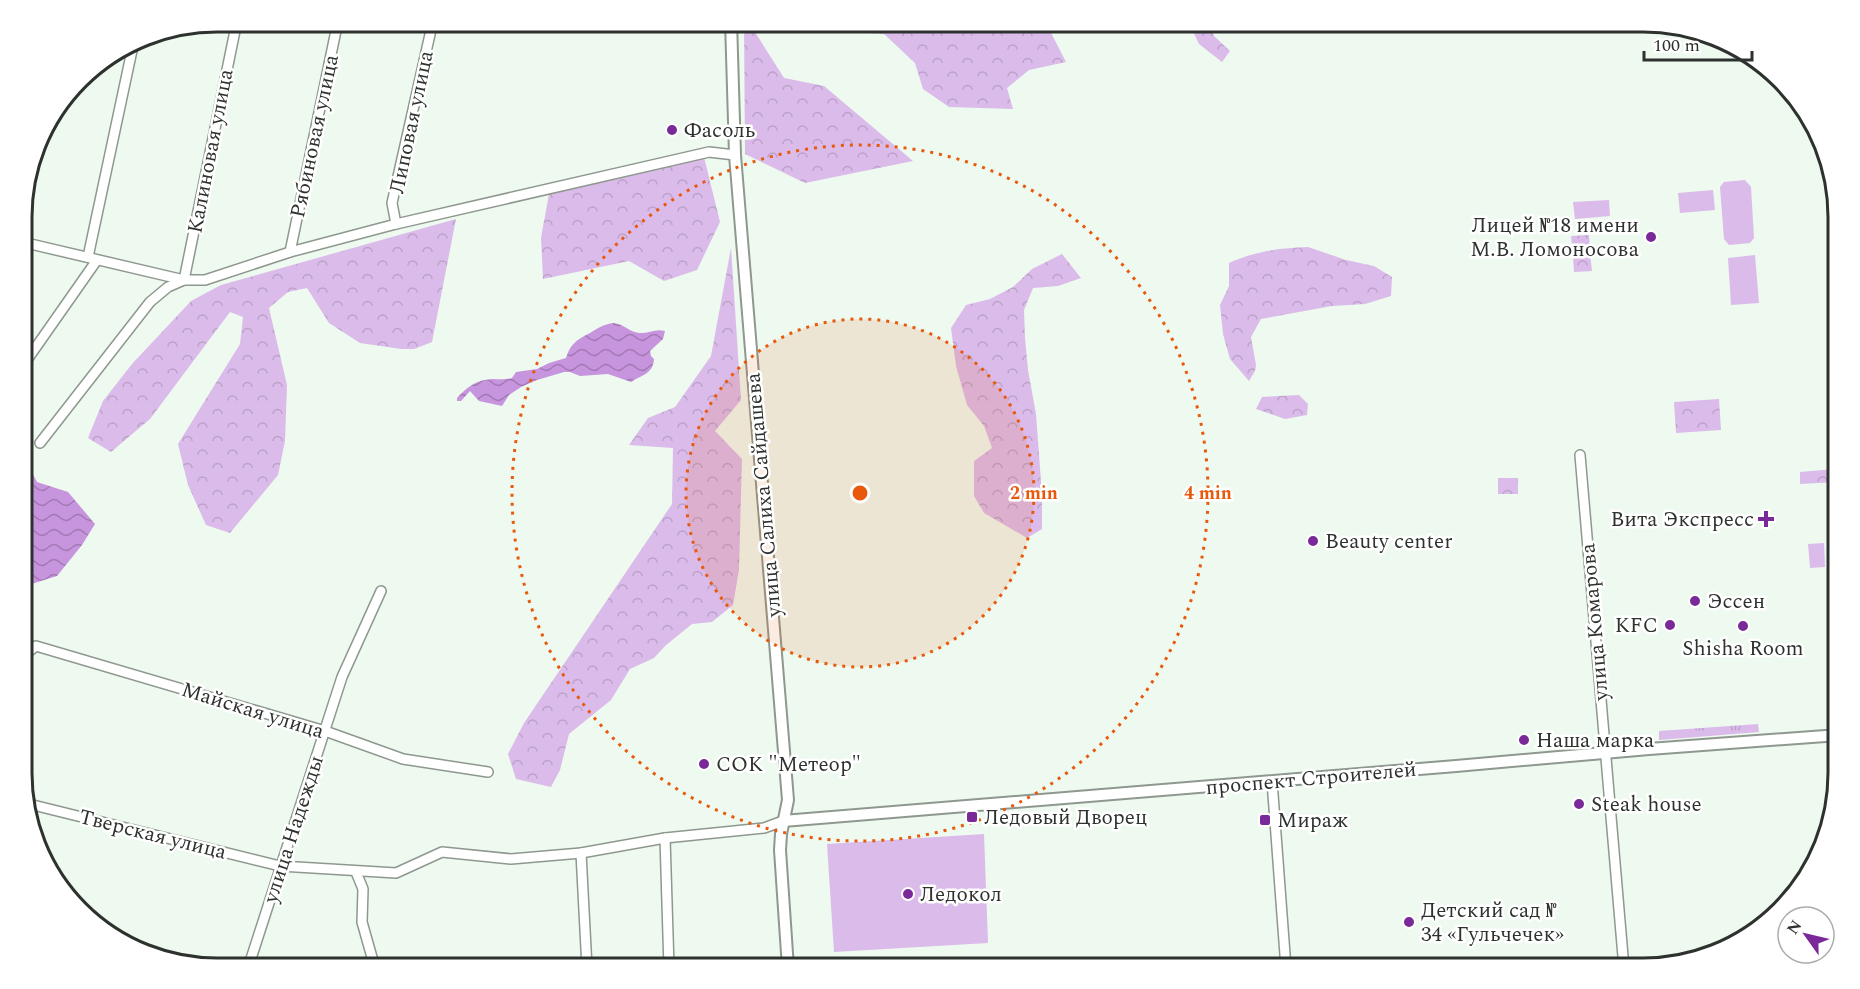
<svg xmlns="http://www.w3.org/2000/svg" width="1860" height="989" font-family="Spectral,serif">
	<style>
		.grass { fill: url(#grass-tufts) }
		.forest { fill: url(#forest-crowns) }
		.pitch { fill: #dbbbea }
		.water { fill: url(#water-waves) }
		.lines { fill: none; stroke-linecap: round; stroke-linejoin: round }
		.minor-casing { stroke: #8e988e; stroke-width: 12 }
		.tertiary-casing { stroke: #8e988e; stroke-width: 14 }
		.minor { stroke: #fff; stroke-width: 9 }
		.tertiary { stroke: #fff; stroke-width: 10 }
		.ring { fill: none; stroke: #e8590c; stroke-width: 3; stroke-dasharray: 3 6 }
		.poi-dot { fill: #7a2999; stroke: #fff; stroke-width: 2 }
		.labels { text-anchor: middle; stroke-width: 5; stroke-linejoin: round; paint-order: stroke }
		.street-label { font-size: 21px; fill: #2e322e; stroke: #fff }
		.poi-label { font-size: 21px; fill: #2e322e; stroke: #fff; text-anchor: start }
		.rim { fill: none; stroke: #2e322e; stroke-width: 3 }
		.centre { fill: #e8590c; stroke: #fff; stroke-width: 3 }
		.ring-label { font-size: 18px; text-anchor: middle; font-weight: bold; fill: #e8590c; stroke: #fff; stroke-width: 5; stroke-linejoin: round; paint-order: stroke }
	</style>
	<defs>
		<pattern id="grass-tufts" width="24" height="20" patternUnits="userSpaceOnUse" patternTransform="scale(1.5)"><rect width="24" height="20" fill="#dbbbea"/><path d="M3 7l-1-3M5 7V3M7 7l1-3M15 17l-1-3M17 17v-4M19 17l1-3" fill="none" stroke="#bca1c9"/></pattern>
		<pattern id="forest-crowns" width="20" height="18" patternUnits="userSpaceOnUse" patternTransform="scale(1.5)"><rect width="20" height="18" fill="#dbbbea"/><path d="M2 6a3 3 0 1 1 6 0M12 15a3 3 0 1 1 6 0" fill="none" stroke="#bca1c9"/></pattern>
		<pattern id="water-waves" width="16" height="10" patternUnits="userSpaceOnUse" patternTransform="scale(1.5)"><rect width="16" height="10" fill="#c794de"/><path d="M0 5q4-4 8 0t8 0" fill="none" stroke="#a279b4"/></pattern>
	</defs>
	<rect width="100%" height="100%" fill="#eef9ef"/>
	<polygon class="grass" points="1758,724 1759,732 1659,740 1659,731"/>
	<g class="forest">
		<polygon points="744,21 748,21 784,78 824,86 913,161 805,183 745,154"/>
		<polygon points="815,21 1045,21 1066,62 1029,70 1007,88 1013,109 949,107 923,89 915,63 884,34 853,32"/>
		<polygon points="1188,21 1209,21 1214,36 1230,51 1222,62 1199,44"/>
		<polygon points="704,157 720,222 697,270 664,281 629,261 543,279 541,238 549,194"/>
		<polygon points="456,219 432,342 414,349 401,349 360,343 329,323 307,288 288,292 269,308 287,385 285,441 278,475 230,533 206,525 188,485 178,444 240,344 243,317 230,312 150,419 111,452 88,438 103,401 132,364 191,301 221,285"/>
		<polygon points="1589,235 1590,251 1573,253 1571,236"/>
		<path d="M1308,247L1346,260L1374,266L1392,277L1391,296L1365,304L1332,306L1261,319L1251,337L1256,365L1255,371L1249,381L1230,359L1223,334L1220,305L1229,286V263C1256,251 1279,248 1308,247Z"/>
		<polygon points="731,248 741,400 715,431 742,459 739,570 733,605 712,622 692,624 665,646 654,658 630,669 611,700 569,734 560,770 551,787 516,779 508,754 524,723 672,504 673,448 629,445 648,418 675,407 711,356"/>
		<polygon points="1062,254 1081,278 1058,286 1033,288 1024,310 1025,338 1028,370 1036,414 1042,495 1042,529 1027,538 984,513 974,496 974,461 992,448 984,426 967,405 956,366 951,328 966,305 990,299 1013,287 1032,269"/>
		<polygon points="1590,255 1592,271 1574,272 1573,257"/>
		<polygon points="1299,395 1308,404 1307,415 1285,419 1256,409 1262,397"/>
		<polygon points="1719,399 1721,430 1676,433 1674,402"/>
		<polygon points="1835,469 1836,482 1800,484 1800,472"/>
		<rect x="1498" y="478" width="20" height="16"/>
	</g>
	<g class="pitch">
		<polygon points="1745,180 1751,187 1754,238 1750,243 1729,245 1724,239 1720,187 1724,182"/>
		<polygon points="1713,190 1715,210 1680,213 1678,193"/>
		<polygon points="1609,200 1610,216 1575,219 1573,202"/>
		<polygon points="1755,255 1759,303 1731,305 1728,258"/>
		<polygon points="1824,543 1825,567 1810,568 1808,544"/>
		<polygon points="984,834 988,943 834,952 827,844"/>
	</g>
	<g class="water">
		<path d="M614,323C623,324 630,332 639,333C648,334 655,328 665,331L663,339L650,351L651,356L654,359C653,374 642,375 631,382L608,374L580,376L570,372H564L537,380L521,387L509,395L502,406L479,401L470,391L461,401H457V398C467,387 476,380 492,379C499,379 505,380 512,378L516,372L537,369L549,363L566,358C570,345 576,340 588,334C597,329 603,324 614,323Z"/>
		<polygon points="22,457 25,459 37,482 68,492 95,524 82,545 57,576 22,587"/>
	</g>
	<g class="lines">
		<g class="minor-casing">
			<g id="minor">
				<polyline points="396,224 392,203 433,21"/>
				<polyline points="22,242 184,280 205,280 290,252 396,224 709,152 735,155"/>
				<polyline points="290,252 338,21"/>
				<polyline points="88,257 134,41"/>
				<polyline points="22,367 97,260"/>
				<polyline points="40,443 150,302 168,287 184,280 237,21"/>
				<polyline points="1580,455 1624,968"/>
				<polyline points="22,657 36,646 325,731 403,759 488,772"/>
				<polyline points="1272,781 1286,968"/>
				<polyline points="25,803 280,866 396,873 442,852 511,859 581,853 665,838 764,828 783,821"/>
				<polyline points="665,838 669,968"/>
				<polyline points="581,853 587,968"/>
				<polyline points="356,872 363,889 362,922 375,968"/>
				<polyline points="248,968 342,677 381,591"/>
			</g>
		</g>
		<g class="tertiary-casing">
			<g id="tertiary">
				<polyline points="731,21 735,155 788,800 781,834 780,850 788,968"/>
				<polyline points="783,821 1456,766 1649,749 1839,735"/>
			</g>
		</g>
		<use href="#minor" class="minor"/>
		<use href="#tertiary" class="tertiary"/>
	</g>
	<circle cx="860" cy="493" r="174" fill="#e8590c" fill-opacity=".12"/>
	<g class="ring">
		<circle cx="860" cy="493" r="174"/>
		<circle cx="860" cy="493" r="348"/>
	</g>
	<g class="poi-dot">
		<circle cx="672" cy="130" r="6"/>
		<circle cx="1651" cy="237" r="6"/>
		<path d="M1763 510h6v6h6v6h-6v6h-6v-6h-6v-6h6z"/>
		<circle cx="1313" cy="541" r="6"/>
		<circle cx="1695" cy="601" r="6"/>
		<circle cx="1670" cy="625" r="6"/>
		<circle cx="1743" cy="626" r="6"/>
		<circle cx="1524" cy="740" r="6"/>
		<circle cx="704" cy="764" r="6"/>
		<circle cx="1579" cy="804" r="6"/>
		<rect x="966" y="811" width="12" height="12" rx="3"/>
		<rect x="1259" y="814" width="12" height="12" rx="3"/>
		<circle cx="908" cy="894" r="6"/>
		<circle cx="1409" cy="922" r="6"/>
	</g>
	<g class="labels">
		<g class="street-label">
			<text transform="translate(411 122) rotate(-78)" y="7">Липовая улица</text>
			<text transform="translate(314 136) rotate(-78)" y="7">Рябиновая улица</text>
			<text transform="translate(210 151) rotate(-79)" y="7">Калиновая улица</text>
			<text transform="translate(763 495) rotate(-95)" y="7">улица Салиха Сайдашева</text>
			<text transform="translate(1594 622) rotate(-95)" y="7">улица Комарова</text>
			<text transform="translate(253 710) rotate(17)" y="7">Майская улица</text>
			<text transform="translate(1311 778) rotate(-5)" y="7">проспект Строителей</text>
			<text transform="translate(293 829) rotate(-72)" y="7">улица Надежды</text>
			<text transform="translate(153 834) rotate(14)" y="7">Тверская улица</text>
		</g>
		<g class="poi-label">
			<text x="684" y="137">Фасоль</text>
			<text x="1639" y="232" text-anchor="end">Лицей №18 имени<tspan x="1639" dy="24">М.В. Ломоносова</tspan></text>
			<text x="1754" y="526" text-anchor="end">Вита Экспресс</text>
			<text x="1325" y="548">Beauty center</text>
			<text x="1707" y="608">Эссен</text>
			<text x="1658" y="632" text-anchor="end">KFC</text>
			<text x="1743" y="655" text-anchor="middle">Shisha Room</text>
			<text x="1536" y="747">Наша марка</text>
			<text x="716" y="771">СОК "Метеор"</text>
			<text x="1591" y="811">Steak house</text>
			<text x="984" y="824">Ледовый Дворец</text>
			<text x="1277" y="827">Мираж</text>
			<text x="920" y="901">Ледокол</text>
			<text x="1421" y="917">Детский сад №<tspan x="1421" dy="24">34 «Гульчечек»</tspan></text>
		</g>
	</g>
	<path d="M0 0H1860V989H0ZM217 32H1643A185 185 0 0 1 1828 217V773A185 185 0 0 1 1643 958H217A185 185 0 0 1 32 773V217A185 185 0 0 1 217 32Z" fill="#fff" fill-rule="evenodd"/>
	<path class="rim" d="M217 32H1643A185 185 0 0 1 1828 217V773A185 185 0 0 1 1643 958H217A185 185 0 0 1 32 773V217A185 185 0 0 1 217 32Z"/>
	<circle cx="860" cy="493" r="9" class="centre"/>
	<g class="ring-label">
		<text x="1034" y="499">2 min</text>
		<text x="1208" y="499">4 min</text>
	</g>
	<g transform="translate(1806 935) rotate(304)"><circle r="28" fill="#ffffff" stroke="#abadab" stroke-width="1.5"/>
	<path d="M0-4.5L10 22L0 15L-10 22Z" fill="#7a2999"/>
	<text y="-9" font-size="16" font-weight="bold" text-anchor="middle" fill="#2e322e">N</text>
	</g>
	<path d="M1644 51v9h108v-9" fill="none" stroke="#2e322e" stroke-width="3"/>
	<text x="1653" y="51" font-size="18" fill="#2e322e" stroke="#ffffff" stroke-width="4.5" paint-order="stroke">100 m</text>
</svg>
